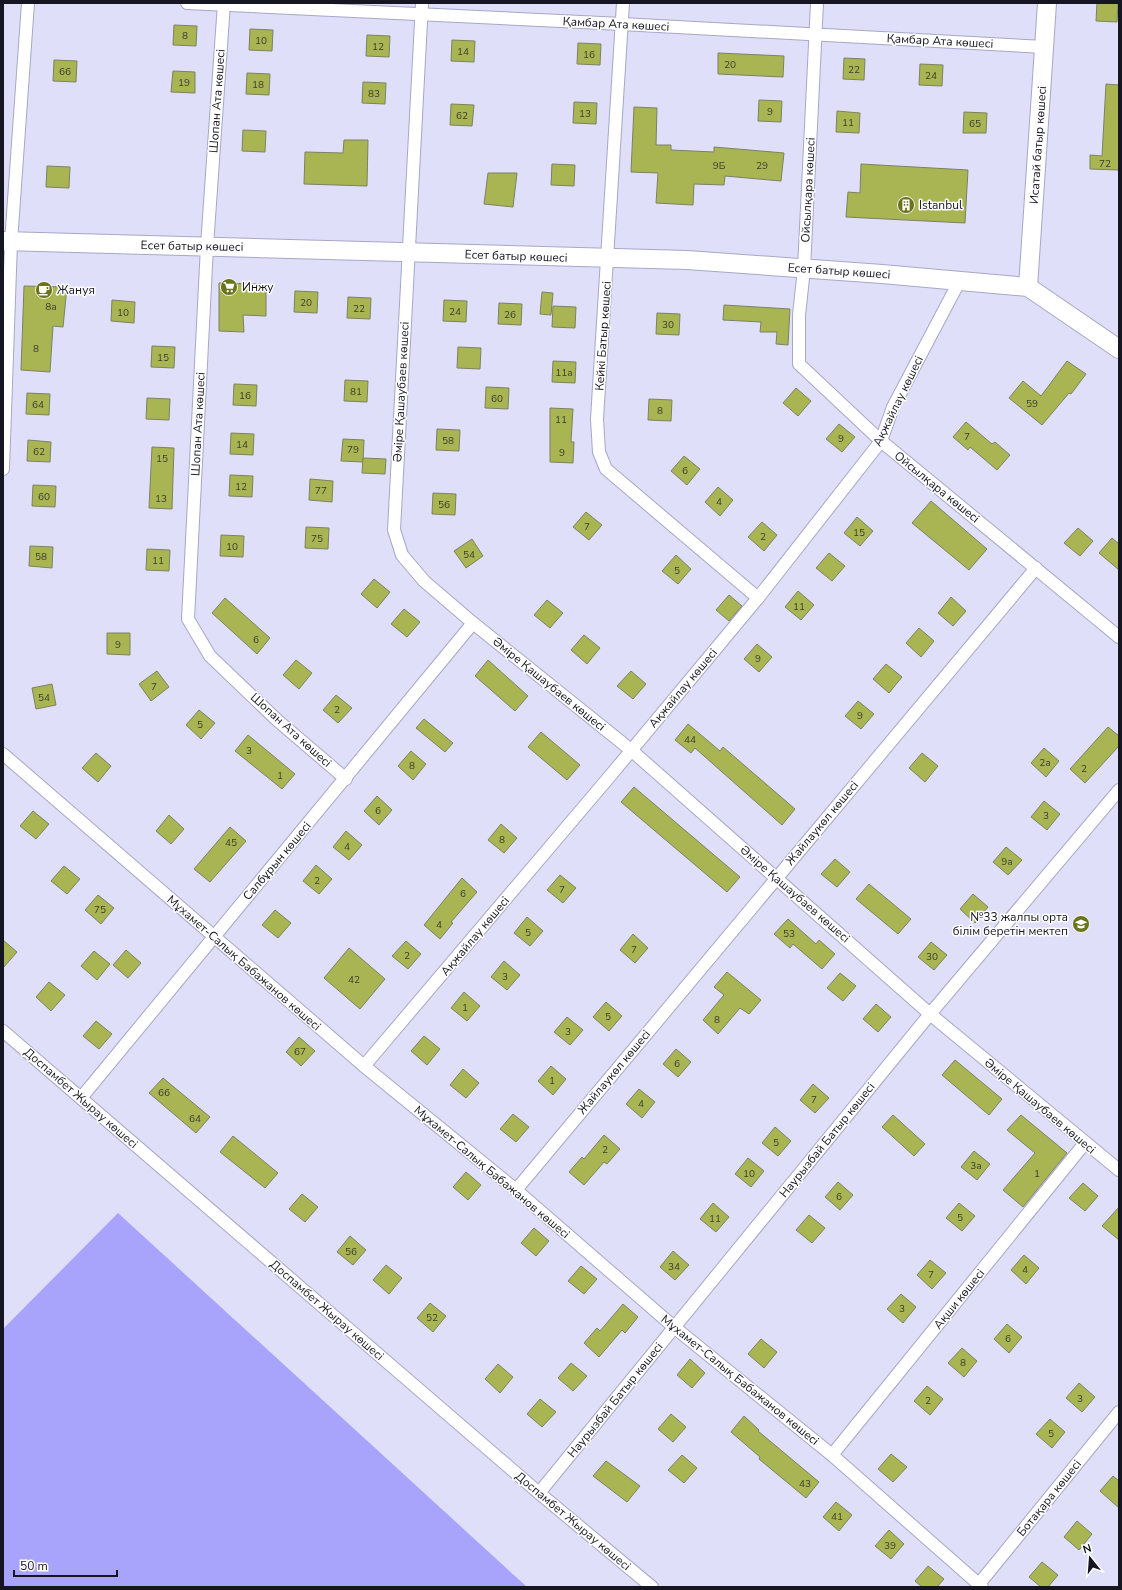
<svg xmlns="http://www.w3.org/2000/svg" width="1122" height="1590" font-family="'Nunito Sans',sans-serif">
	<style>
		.forest { fill: #a9a4fb }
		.building { fill: #a9b553; stroke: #7c8161 }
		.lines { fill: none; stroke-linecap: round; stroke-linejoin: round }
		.street-casing { stroke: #a7a7c7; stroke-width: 14 }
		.secondary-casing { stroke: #a7a7c7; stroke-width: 20 }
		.street { stroke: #fff; stroke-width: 12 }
		.secondary { stroke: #fff; stroke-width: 18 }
		.labels { text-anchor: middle; stroke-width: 3; stroke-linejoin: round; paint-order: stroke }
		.number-label { font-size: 10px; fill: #3b3e2e }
		.street-label { font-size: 12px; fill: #161622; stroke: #fff }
		.poi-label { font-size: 12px; fill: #161622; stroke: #fff; text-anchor: start }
	</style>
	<rect width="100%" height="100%" fill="#dfdffa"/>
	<polygon class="forest" points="118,1213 527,1587 3,1587 3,1329"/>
	<g class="building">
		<polygon points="1097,3 1118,3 1117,22 1096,21"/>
		<polygon points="174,25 197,26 196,46 173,45"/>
		<polygon points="250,29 273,30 272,51 249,50"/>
		<polygon points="367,35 390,36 389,57 366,56"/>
		<polygon points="452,40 475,41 474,62 451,61"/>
		<polygon points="578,43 601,44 600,65 577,64"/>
		<polygon points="718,53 784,56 783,77 718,74"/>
		<polygon points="844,58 865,59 864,80 843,79"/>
		<polygon points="54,60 77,61 76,82 53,81"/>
		<polygon points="920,64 943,65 942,86 919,85"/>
		<polygon points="173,71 195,72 195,93 171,92"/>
		<polygon points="247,73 270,74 269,95 246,94"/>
		<polygon points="363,82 386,83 385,104 362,103"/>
		<polygon points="1106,84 1119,85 1119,170 1090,169 1090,155 1102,156"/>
		<polygon points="759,100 782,101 781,122 758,121"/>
		<polygon points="574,102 597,103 596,124 573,123"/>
		<polygon points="451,104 474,105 472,126 450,125"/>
		<polygon points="634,107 657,108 656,145 671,145 671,150 714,152 714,147 784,153 781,181 725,176 724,185 694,184 693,205 656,203 658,173 631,172"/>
		<polygon points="837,111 860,113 859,133 836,132"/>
		<polygon points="964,112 987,113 986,133 963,133"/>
		<polygon points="243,130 266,131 265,152 242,151"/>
		<polygon points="344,140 368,140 367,186 304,184 305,152 343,153"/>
		<polygon points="552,164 575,165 574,186 551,185"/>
		<polygon points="861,164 968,170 965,223 846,217 848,192 860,193"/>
		<polygon points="47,166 70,167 69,188 46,187"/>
		<polygon points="488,173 517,173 513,207 484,204"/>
		<polygon points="219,283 261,284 261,291 266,291 266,316 243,315 244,332 219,331"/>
		<polygon points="24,286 67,287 63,327 53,326 50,372 21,370"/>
		<polygon points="295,291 318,292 317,313 294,312"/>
		<polygon points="542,292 553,293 551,315 540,314"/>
		<polygon points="348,297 371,298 370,319 347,318"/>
		<polygon points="112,300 135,302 134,323 111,321"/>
		<polygon points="444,300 467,301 466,322 443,321"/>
		<polygon points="499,303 522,304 521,325 498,324"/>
		<polygon points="724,305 790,309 788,345 776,344 777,332 760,332 761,322 723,320"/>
		<polygon points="553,306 576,307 575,328 552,327"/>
		<polygon points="657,313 680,314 679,335 656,334"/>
		<polygon points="152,346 175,347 174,368 151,367"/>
		<polygon points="458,347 481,348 480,369 457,368"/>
		<polygon points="553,361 576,362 575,383 552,382"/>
		<polygon points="1067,361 1086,374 1071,394 1069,393 1042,425 1009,398 1023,381 1041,396"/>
		<polygon points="345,380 368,381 367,402 344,401"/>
		<polygon points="234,384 257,385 256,406 233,405"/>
		<polygon points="486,387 509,388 508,409 485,408"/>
		<polygon points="796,388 811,401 798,416 783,403"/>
		<polygon points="27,393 50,394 49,415 26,414"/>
		<polygon points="147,398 170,399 169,420 146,419"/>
		<polygon points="649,399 672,400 671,421 648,420"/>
		<polygon points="550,408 573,409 571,442 574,442 573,463 550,462"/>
		<polygon points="966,422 992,444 995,442 1010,455 997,470 970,447 968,450 953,437"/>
		<polygon points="839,424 855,437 842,452 826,439"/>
		<polygon points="437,429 460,430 459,451 436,450"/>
		<polygon points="231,433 254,434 253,455 230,454"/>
		<polygon points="343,439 364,440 363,462 341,461"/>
		<polygon points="28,440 51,442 50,462 27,461"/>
		<polygon points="152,447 174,448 172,509 149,508"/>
		<polygon points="684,456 700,469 687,485 671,471"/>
		<polygon points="363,458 386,459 385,474 362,473"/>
		<polygon points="230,475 253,476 252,497 229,496"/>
		<polygon points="310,479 333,481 332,502 309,500"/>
		<polygon points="33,485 56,486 55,507 32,506"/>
		<polygon points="718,487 733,500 720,516 705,502"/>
		<polygon points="433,493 456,494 455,515 432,514"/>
		<polygon points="931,501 987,549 969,570 912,523"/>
		<polygon points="586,512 602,525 589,540 573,527"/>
		<polygon points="857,517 873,531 860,546 844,533"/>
		<polygon points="762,522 777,535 764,551 748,537"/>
		<polygon points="306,527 329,528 328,549 305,548"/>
		<polygon points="1078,528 1093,541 1080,556 1064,543"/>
		<polygon points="221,535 244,536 243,557 220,556"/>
		<polygon points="1112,538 1119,544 1119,570 1099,553"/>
		<polygon points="472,539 483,556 466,568 454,551"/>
		<polygon points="30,546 53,547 52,568 29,566"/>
		<polygon points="147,549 170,550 169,571 146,570"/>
		<polygon points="829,553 845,566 832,581 816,568"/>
		<polygon points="676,555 691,569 678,584 662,571"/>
		<polygon points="374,579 390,592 377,608 361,594"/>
		<polygon points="798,591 814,605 801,620 785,607"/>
		<polygon points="729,595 742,606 729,621 716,610"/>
		<polygon points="951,597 966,611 953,626 938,613"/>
		<polygon points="225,598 270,638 257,654 212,613"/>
		<polygon points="547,600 563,613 550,628 534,615"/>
		<polygon points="404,609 420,622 407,637 391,624"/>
		<polygon points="919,628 934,641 921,657 906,643"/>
		<polygon points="107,633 130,633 130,655 107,654"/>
		<polygon points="584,635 600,648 587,664 571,650"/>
		<polygon points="757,644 772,657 759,672 744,659"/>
		<polygon points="296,660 312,673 299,689 283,675"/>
		<polygon points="488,660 528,696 515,711 475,676"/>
		<polygon points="886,664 902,677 889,693 873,679"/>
		<polygon points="157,671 169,687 151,701 139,684"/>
		<polygon points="631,671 646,684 633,699 617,686"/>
		<polygon points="52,684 56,705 36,709 32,688"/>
		<polygon points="336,695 352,708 338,723 323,710"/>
		<polygon points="858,701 874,714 861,729 845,716"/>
		<polygon points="199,710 215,723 201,739 186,725"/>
		<polygon points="424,719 453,743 445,752 416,728"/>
		<polygon points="688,724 720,751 723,747 795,809 782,825 695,748 691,753 675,740"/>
		<polygon points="1108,727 1119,736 1119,746 1085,783 1070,769"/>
		<polygon points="541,732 580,765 567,780 528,747"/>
		<polygon points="248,735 295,774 282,789 235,751"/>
		<polygon points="1044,748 1059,761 1046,777 1031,763"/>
		<polygon points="411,751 426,764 413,780 398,766"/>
		<polygon points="96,753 111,766 98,782 82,768"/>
		<polygon points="922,753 938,766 925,782 909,768"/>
		<polygon points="634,787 740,877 727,892 621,802"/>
		<polygon points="377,796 392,810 379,825 364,811"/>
		<polygon points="1044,801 1060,814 1047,830 1031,817"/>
		<polygon points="33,811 49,824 36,839 20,826"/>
		<polygon points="169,815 184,829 171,844 156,831"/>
		<polygon points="501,824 517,838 504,853 488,840"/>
		<polygon points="230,827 246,841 210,882 194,869"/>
		<polygon points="346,831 362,845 349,860 333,847"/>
		<polygon points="1006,847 1022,860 1008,875 993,862"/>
		<polygon points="835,859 850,872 837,887 821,874"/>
		<polygon points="316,865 332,879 319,894 303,881"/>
		<polygon points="64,866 80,879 67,894 51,881"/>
		<polygon points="560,875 576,888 563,903 547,890"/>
		<polygon points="462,878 477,892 451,922 453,923 440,939 424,925"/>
		<polygon points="869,884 911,919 898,934 856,899"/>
		<polygon points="973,894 988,907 975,923 960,909"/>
		<polygon points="98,895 114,908 101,924 85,910"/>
		<polygon points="275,910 291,923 278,938 262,925"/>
		<polygon points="527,917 543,931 530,946 514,933"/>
		<polygon points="788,919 816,944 819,940 835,954 822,969 793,944 790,948 774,934"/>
		<polygon points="633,934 648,948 635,963 620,950"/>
		<polygon points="3,940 17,952 3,968"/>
		<polygon points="406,941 421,954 408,969 392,956"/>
		<polygon points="931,942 947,955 934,970 918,957"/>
		<polygon points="349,948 385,979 360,1009 324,978"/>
		<polygon points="126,950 141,963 128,978 113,965"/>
		<polygon points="94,951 110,964 97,980 81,966"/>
		<polygon points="504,961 520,975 507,990 491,977"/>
		<polygon points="727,972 761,1000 749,1014 740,1008 718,1034 703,1020 724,995 714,987"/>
		<polygon points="840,973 856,986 843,1001 827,988"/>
		<polygon points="49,982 65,995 51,1011 36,997"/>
		<polygon points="464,992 480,1006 467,1021 451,1008"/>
		<polygon points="606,1002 622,1016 609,1031 593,1017"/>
		<polygon points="876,1004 891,1017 878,1032 863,1019"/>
		<polygon points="567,1017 583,1030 570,1045 554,1032"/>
		<polygon points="96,1021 112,1034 99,1049 83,1036"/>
		<polygon points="424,1036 440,1049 427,1065 411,1051"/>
		<polygon points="299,1037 315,1051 301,1066 286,1052"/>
		<polygon points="676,1049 691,1062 678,1077 663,1064"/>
		<polygon points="955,1060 1002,1099 989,1115 942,1075"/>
		<polygon points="551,1066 566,1079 553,1095 538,1081"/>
		<polygon points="463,1069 479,1083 466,1098 450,1085"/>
		<polygon points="163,1078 210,1117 196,1133 149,1093"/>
		<polygon points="813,1084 829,1098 815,1113 800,1100"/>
		<polygon points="639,1089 655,1102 642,1118 626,1104"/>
		<polygon points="513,1114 529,1127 516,1142 500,1129"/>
		<polygon points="893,1115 925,1144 914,1156 882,1127"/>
		<polygon points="1021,1115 1067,1153 1023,1207 1003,1190 1035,1153 1007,1130"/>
		<polygon points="775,1127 791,1141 778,1156 762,1143"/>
		<polygon points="604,1135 620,1149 607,1164 604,1162 584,1185 569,1172 582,1157 584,1159"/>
		<polygon points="233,1136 278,1173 265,1188 220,1152"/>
		<polygon points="974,1151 990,1164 977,1180 961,1167"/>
		<polygon points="748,1158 764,1171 751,1187 735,1174"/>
		<polygon points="466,1172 481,1185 468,1200 453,1187"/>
		<polygon points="838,1182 853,1195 840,1210 825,1197"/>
		<polygon points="1083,1183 1098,1196 1085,1211 1069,1198"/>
		<polygon points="302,1194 318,1207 305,1222 289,1209"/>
		<polygon points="713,1203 729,1217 716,1232 700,1219"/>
		<polygon points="959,1203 975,1216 962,1231 946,1218"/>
		<polygon points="1119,1207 1119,1240 1102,1226"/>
		<polygon points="809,1215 825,1228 812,1243 796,1230"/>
		<polygon points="534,1228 549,1241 536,1256 521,1243"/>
		<polygon points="350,1236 366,1250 353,1265 337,1252"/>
		<polygon points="673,1251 689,1265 675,1280 660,1267"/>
		<polygon points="1024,1255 1039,1268 1026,1284 1011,1270"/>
		<polygon points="930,1260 946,1273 932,1289 917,1275"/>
		<polygon points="386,1265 402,1278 389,1294 373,1280"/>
		<polygon points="581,1266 597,1279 584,1294 568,1281"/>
		<polygon points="901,1294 916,1307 903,1323 887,1309"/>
		<polygon points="430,1303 446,1316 433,1332 417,1318"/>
		<polygon points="623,1304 638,1317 625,1333 622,1330 599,1357 584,1343 597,1328 600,1331"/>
		<polygon points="1007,1324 1022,1337 1009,1353 994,1339"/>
		<polygon points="761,1339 777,1352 764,1368 748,1354"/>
		<polygon points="962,1348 977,1361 964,1377 948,1363"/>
		<polygon points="690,1359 705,1373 692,1388 677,1375"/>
		<polygon points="571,1363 587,1376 573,1391 558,1378"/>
		<polygon points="498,1364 513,1377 500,1393 485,1379"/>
		<polygon points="1079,1383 1095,1397 1082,1412 1066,1398"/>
		<polygon points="927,1386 943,1399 930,1415 914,1401"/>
		<polygon points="540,1399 556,1412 542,1427 527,1414"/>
		<polygon points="671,1414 686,1427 673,1442 658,1429"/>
		<polygon points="744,1416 759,1430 758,1431 819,1482 806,1498 759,1459 760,1457 731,1432"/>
		<polygon points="1050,1419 1065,1432 1052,1448 1036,1434"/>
		<polygon points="891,1454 907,1467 893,1482 878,1469"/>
		<polygon points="682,1455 697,1468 684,1483 668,1470"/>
		<polygon points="606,1461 640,1486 627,1502 593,1476"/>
		<polygon points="1113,1476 1119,1481 1119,1508 1100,1491"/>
		<polygon points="836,1502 852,1515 839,1531 823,1517"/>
		<polygon points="1077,1521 1092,1534 1079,1550 1064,1537"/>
		<polygon points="889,1530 904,1544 891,1559 875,1546"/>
		<polygon points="1042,1562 1058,1575 1048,1587 1041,1587 1029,1577"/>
		<polygon points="928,1566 944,1579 937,1587 922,1587 915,1581"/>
	</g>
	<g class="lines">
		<g class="street-casing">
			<g id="street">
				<polyline points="187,3 622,24 1045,47"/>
				<polyline points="224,3 207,246 188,619 210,656 277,720 346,779"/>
				<polyline points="422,3 394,530 402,555 424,581 473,623 631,750 930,1014 1119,1170"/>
				<polyline points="623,3 597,419 599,452 606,469 758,598"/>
				<polyline points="817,3 804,269 799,315 799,364 881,441 1119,637"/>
				<polyline points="3,469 11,242 28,3"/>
				<polyline points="3,754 364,1066 516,1190 674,1327 832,1455 982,1587"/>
				<polyline points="3,1031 539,1493 652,1587"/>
				<polyline points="364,1066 610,776 758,598 881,441 893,407 959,282"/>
				<polyline points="81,1098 473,623"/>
				<polyline points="516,1190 1036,568"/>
				<polyline points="832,1455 1085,1143"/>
				<polyline points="539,1493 930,1014 1119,790"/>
				<polyline points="979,1584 1119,1412"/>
			</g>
		</g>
		<g class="secondary-casing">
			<g id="secondary">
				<polyline points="3,241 687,260 882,274 1028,287 1119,349"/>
				<polyline points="1028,287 1047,3"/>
			</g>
		</g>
		<use href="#street" class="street"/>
		<use href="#secondary" class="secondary"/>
	</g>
	<defs>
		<g id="building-disc" transform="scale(0.9)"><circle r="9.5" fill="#6a741d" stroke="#fff"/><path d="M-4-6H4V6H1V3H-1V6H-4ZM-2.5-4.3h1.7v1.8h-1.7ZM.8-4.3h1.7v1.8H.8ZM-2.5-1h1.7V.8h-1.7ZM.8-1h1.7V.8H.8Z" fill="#fff"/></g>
		<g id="supermarket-disc" transform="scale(0.9)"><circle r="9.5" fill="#6a741d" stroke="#fff"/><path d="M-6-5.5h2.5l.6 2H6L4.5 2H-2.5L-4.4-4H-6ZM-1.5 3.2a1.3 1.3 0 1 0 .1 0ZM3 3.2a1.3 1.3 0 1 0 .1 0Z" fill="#fff"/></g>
		<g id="cafe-disc" transform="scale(0.9)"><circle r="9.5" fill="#6a741d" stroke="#fff"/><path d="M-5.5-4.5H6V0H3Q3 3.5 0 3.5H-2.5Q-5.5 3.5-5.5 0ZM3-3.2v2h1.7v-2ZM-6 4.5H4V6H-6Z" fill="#fff"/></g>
		<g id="school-disc" transform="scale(0.9)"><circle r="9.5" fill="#6a741d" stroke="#fff"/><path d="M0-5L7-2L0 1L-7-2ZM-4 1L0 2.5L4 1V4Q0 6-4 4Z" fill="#fff"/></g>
	</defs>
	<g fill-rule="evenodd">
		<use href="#building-disc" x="906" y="205"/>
		<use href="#supermarket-disc" x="229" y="287"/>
		<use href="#cafe-disc" x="44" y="290"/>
		<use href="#school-disc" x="1081" y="924"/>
	</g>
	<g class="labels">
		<g class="number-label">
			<text x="185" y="39">8</text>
			<text x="261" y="44">10</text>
			<text x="378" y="50">12</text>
			<text x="463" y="55">14</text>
			<text x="589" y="58">16</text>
			<text x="730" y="68">20</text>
			<text x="854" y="73">22</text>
			<text x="65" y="75">66</text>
			<text x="931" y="79">24</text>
			<text x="184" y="86">19</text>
			<text x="258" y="88">18</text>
			<text x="374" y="97">83</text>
			<text x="770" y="115">9</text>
			<text x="585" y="117">13</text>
			<text x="462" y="119">62</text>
			<text x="848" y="126">11</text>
			<text x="975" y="127">65</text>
			<text x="1105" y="167">72</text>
			<text x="719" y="169">9Б</text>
			<text x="762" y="169">29</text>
			<text x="306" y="306">20</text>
			<text x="51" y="310">8а</text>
			<text x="359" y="312">22</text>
			<text x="455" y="315">24</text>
			<text x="123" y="316">10</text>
			<text x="510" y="318">26</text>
			<text x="668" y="328">30</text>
			<text x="36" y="352">8</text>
			<text x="163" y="361">15</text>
			<text x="564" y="376">11а</text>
			<text x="356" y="395">81</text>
			<text x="245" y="399">16</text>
			<text x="497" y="402">60</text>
			<text x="1032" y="407">59</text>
			<text x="38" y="408">64</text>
			<text x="660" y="414">8</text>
			<text x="561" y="423">11</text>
			<text x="967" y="440">7</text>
			<text x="841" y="442">9</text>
			<text x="448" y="444">58</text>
			<text x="242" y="448">14</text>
			<text x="353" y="453">79</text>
			<text x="39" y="455">62</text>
			<text x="562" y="456">9</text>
			<text x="162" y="462">15</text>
			<text x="685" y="474">6</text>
			<text x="241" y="490">12</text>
			<text x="321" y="494">77</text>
			<text x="44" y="500">60</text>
			<text x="161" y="502">13</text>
			<text x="719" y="505">4</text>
			<text x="444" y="508">56</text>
			<text x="587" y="530">7</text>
			<text x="859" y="536">15</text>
			<text x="763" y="540">2</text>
			<text x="317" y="542">75</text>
			<text x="232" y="550">10</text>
			<text x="469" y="558">54</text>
			<text x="41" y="560">58</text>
			<text x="158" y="564">11</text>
			<text x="677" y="574">5</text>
			<text x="799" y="610">11</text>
			<text x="256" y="643">6</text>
			<text x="118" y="648">9</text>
			<text x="758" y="662">9</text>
			<text x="154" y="690">7</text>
			<text x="44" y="701">54</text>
			<text x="337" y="713">2</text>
			<text x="860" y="719">9</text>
			<text x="200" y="728">5</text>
			<text x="690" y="743">44</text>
			<text x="249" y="754">3</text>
			<text x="1045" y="766">2а</text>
			<text x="412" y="769">8</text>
			<text x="1084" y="772">2</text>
			<text x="280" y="779">1</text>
			<text x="378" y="814">6</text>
			<text x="1046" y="819">3</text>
			<text x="502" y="843">8</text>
			<text x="231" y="846">45</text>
			<text x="347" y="850">4</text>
			<text x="1007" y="865">9а</text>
			<text x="317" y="884">2</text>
			<text x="562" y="893">7</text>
			<text x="463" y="897">6</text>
			<text x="100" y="913">75</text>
			<text x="439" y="928">4</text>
			<text x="528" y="936">5</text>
			<text x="789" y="937">53</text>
			<text x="634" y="953">7</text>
			<text x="407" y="959">2</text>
			<text x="932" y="960">30</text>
			<text x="505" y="980">3</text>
			<text x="354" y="983">42</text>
			<text x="465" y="1011">1</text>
			<text x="608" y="1020">5</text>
			<text x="717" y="1023">8</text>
			<text x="568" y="1035">3</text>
			<text x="300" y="1055">67</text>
			<text x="677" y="1067">6</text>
			<text x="552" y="1084">1</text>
			<text x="164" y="1096">66</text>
			<text x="814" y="1103">7</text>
			<text x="641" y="1107">4</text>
			<text x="195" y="1122">64</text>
			<text x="776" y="1146">5</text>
			<text x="605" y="1153">2</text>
			<text x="976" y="1169">3а</text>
			<text x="749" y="1177">10</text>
			<text x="1037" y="1177">1</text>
			<text x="839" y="1200">6</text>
			<text x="960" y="1221">5</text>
			<text x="715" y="1222">11</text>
			<text x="351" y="1255">56</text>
			<text x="674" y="1270">34</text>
			<text x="1025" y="1273">4</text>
			<text x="931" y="1278">7</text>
			<text x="902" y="1312">3</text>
			<text x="432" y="1321">52</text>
			<text x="1008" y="1342">6</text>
			<text x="963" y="1366">8</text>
			<text x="1080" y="1402">3</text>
			<text x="928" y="1404">2</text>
			<text x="1051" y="1437">5</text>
			<text x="805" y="1487">43</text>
			<text x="837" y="1520">41</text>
			<text x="890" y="1549">39</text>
		</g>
		<g class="street-label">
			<text transform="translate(616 24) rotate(3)" y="4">Қамбар Ата көшесі</text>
			<text transform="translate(940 41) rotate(3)" y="4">Қамбар Ата көшесі</text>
			<text transform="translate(217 101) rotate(-86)" y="4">Шопан Ата көшесі</text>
			<text transform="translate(1038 145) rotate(-86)" y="4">Исатай батыр көшесі</text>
			<text transform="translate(808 190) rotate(-87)" y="4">Ойсылқара көшесі</text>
			<text transform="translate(192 246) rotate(1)" y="4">Есет батыр көшесі</text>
			<text transform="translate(516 256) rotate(2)" y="4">Есет батыр көшесі</text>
			<text transform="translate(839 271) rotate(4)" y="4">Есет батыр көшесі</text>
			<text transform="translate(603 336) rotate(-86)" y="4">Кейкі Батыр көшесі</text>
			<text transform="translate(401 392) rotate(-87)" y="4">Әміре Қашаубаев көшесі</text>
			<text transform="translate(898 401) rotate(-64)" y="4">Ақжайлау көшесі</text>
			<text transform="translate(198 424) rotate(-87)" y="4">Шопан Ата көшесі</text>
			<text transform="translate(937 487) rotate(39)" y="4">Ойсылқара көшесі</text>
			<text transform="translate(549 684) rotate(39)" y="4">Әміре Қашаубаев көшесі</text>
			<text transform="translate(683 688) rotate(-50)" y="4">Ақжайлау көшесі</text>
			<text transform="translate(291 730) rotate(42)" y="4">Шопан Ата көшесі</text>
			<text transform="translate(822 823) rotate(-50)" y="4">Жайлаукөл көшесі</text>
			<text transform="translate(277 861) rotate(-50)" y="4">Салбұрын көшесі</text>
			<text transform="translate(795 894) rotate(41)" y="4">Әміре Қашаубаев көшесі</text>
			<text transform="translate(475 936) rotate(-50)" y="4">Ақжайлау көшесі</text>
			<text transform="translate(244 963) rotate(41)" y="4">Мұхамет-Салық Бабажанов көшесі</text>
			<text transform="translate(614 1072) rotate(-50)" y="4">Жайлаукөл көшесі</text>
			<text transform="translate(81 1098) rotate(41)" y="4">Доспамбет Жырау көшесі</text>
			<text transform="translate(1040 1106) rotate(40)" y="4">Әміре Қашаубаев көшесі</text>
			<text transform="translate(827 1140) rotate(-51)" y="4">Наурызбай Батыр көшесі</text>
			<text transform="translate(492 1172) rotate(40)" y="4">Мұхамет-Салық Бабажанов көшесі</text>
			<text transform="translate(959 1299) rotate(-51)" y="4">Ақши көшесі</text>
			<text transform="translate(327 1310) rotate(41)" y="4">Доспамбет Жырау көшесі</text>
			<text transform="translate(740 1380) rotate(39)" y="4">Мұхамет-Салық Бабажанов көшесі</text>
			<text transform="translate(615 1400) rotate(-51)" y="4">Наурызбай Батыр көшесі</text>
			<text transform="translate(1049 1498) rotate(-51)" y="4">Ботақара көшесі</text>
			<text transform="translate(573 1521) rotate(40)" y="4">Доспамбет Жырау көшесі</text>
		</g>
		<g class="poi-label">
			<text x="919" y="209">Istanbul</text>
			<text x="242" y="291">Инжу</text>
			<text x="57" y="294">Жануя</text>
			<text x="1068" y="921" text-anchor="end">№33 жалпы орта<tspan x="1068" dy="14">білім беретін мектеп</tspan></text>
		</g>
	</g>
	<rect width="1122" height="1590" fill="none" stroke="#161622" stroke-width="8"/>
	<g transform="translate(1090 1558) rotate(343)" stroke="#ffffff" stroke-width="3" paint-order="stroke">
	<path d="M0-3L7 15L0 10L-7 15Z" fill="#161622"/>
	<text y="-6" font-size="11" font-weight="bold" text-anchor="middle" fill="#161622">N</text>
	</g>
	<path d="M14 1570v6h103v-6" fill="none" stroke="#161622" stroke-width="2"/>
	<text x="20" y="1570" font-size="12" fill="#161622" stroke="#ffffff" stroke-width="3" paint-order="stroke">50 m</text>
</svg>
